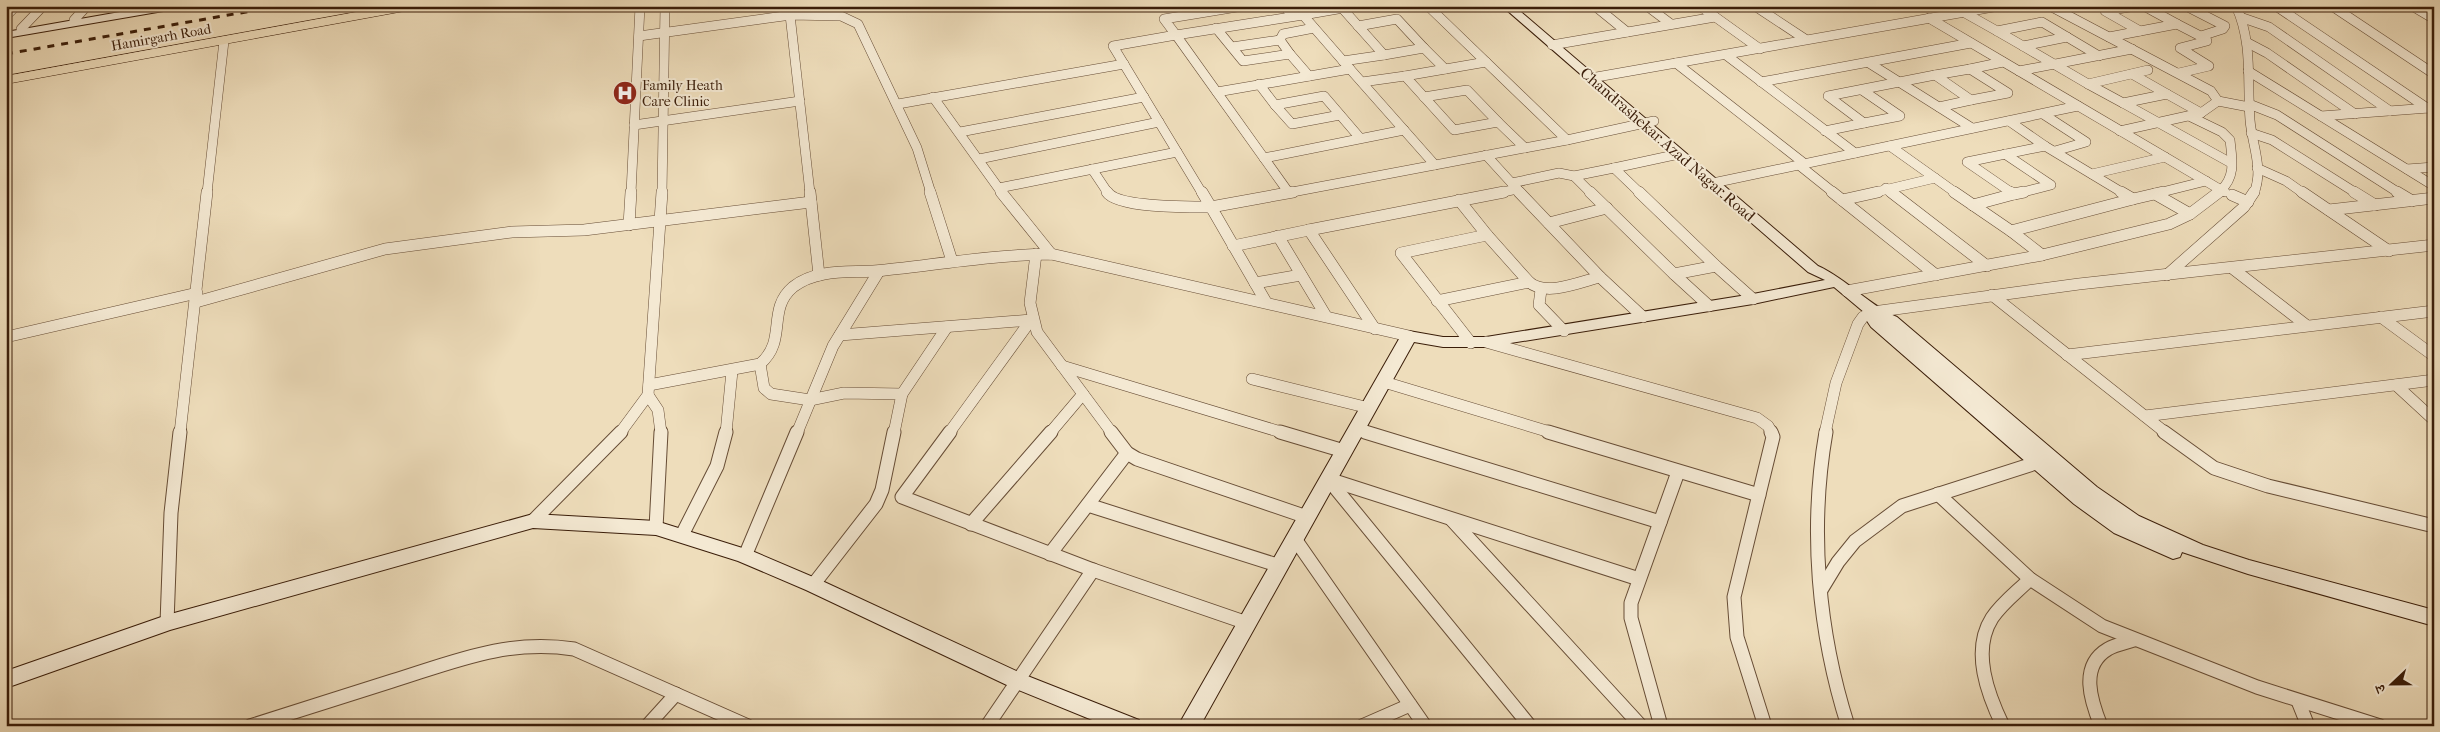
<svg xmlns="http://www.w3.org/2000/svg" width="2440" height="732" font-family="'IM FELL French Canon','Noto Serif Devanagari',serif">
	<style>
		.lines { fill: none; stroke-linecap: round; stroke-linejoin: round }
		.street-far2-casing { stroke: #674d36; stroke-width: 10 }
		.street-far1-casing { stroke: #674d36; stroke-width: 12 }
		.street-casing { stroke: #674d36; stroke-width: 15 }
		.secondary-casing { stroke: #3a1d09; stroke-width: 2 }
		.primary-casing { stroke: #3a1d09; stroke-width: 1 }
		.street-far2 { stroke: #f4e9d3; stroke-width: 9 }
		.street-far1 { stroke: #f4e9d3; stroke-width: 11 }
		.street { stroke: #f4e9d3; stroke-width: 13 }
		.secondary { fill: #f4e9d3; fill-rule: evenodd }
		.primary { fill: #edb; fill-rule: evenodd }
		.rail { stroke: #3a1d09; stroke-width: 3; stroke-dasharray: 7 7; stroke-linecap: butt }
		.labels { text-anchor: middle; stroke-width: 4; stroke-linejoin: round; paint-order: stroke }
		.far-street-label { font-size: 14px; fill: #3a1d09; stroke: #f4e9d3 }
		.far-poi-label { font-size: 14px; fill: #3a1d09; stroke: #f4e9d3; text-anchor: start }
		.street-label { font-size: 16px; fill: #3a1d09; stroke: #f4e9d3 }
	</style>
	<rect width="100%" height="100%" fill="#edb"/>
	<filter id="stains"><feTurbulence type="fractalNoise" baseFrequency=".004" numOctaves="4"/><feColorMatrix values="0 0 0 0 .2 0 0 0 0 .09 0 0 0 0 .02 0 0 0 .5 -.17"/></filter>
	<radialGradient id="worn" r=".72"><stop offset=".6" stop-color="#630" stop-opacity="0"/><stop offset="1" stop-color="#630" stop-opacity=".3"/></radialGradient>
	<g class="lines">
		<g class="street-far2-casing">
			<g id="street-far2">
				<polyline points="789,6 810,193"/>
				<polyline points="1284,6 1293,16"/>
				<polyline points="1428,6 1567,140"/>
				<polyline points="1595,6 1627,32"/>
				<polyline points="1647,6 1671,24"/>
				<polyline points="1700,6 1760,49"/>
				<polyline points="1755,6 1805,39"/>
				<polyline points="2050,6 2211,91 2218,101 2201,113"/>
				<polyline points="2136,6 2105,11 2140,31"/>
				<polyline points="2186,6 2225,26 2223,29 2201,36"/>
				<path d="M2236,6C2253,43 2247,81 2250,120C2252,145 2264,169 2254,193"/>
				<polyline points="2276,6 2427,108"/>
				<polyline points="2332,6 2434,74"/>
				<polyline points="2412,6 2434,19"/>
				<polyline points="1342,8 1384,55 1424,48 1445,69"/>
				<polyline points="129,10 133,6"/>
				<polyline points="1965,13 1997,31 2042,22 2099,56"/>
				<polyline points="1303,15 1355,6"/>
				<polyline points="6,16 16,6"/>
				<polyline points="1929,18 2221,190 2217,193"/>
				<polyline points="2243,18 2269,27 2390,111"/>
				<polyline points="74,20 87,6"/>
				<polyline points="2177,24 2206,39 2207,41 2180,48 2209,66 2179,73"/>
				<polyline points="1358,26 1397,19 1424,48"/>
				<polyline points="1216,28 1243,61 1290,54 1309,76"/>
				<polyline points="21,29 43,6"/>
				<polyline points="1997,31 2023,46 2067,37"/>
				<polyline points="639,36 791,15 841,16 858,24 917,148 931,193"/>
				<polyline points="2109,37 2177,24 2144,6"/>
				<polyline points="1280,40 1283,34 1314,28"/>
				<polyline points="2248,43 2267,53 2355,114"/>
				<polyline points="1552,45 1715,17"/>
				<polyline points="2023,46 2088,84"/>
				<polyline points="1232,47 1280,40 1290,54"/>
				<polyline points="1726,55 1855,153"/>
				<polyline points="1343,61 1384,55"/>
				<polyline points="1486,62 1405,76 1454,130 1498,122 1525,148"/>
				<polyline points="1676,63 1805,164"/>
				<polyline points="1869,63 1972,128"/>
				<polyline points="1350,69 1435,165"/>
				<polyline points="1970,69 2003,62"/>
				<polygon points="1970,69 2008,93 1971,100 1935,75"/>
				<polyline points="2019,71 2132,49"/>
				<polyline points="2248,71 2434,186"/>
				<polyline points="2132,74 2167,94"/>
				<polyline points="1591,78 1999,6"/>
				<polyline points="1362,82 1405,76"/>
				<polyline points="1761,82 1971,43"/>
				<polyline points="1259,84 1275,105 1324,96 1360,138"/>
				<polyline points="1862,90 1900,116 1864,123"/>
				<polyline points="1217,92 1350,69 1303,15 1176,35 1164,19 1243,6"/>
				<polyline points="933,97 1002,193"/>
				<polyline points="1424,97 1467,90 1498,122"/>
				<polyline points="2218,101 2249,107"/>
				<polyline points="2123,103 2231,163"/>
				<polyline points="898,104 1124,64"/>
				<polyline points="2249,104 2277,115 2399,193"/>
				<polyline points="1275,105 1292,124 1340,115"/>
				<polyline points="1939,107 1971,100"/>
				<polyline points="2043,114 2086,142 2055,151"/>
				<path d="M2189,116L2222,132L2230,140C2232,159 2236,176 2221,190L2225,192"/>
				<polyline points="2321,116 2429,108"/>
				<polyline points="2009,121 2045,146"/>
				<polyline points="634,125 800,101"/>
				<polyline points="1825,131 1864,123 1828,96 1935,75"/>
				<polyline points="2120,131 2201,113 2167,94 2123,103 2088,84 2148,70"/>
				<polyline points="960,132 1144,97"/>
				<polyline points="2251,133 2272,140 2356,193"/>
				<polyline points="2005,154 2051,185 2019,193"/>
				<polyline points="1486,155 1517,189 1498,193"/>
				<polyline points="1264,158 1404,130"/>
				<polyline points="979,159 1159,122"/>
				<polyline points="1799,165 1834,193"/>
				<polyline points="1614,168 1640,193"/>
				<polyline points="1614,168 1679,154"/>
				<polyline points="2257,168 2286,181 2303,193"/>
				<polyline points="1092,169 1108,193"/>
				<polyline points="2407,169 2434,167"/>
				<polyline points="2092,174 2165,157"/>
				<polyline points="1935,178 1956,193"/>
				<polyline points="1512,183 1559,173 1574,176"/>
				<polyline points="1713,183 2078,106"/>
				<polyline points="999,188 1177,152"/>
				<polyline points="1886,188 1892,193"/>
				<polyline points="1517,189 1521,193"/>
				<polyline points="207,193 224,41"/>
				<polyline points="631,193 640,6"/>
				<polyline points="662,193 665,6"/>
				<polyline points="1202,193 1113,46 1176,35 1289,193"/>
				<polyline points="1287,193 1567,140 1654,121"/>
				<polyline points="1591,193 1574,176 1614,168"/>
				<polyline points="1872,193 1935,178 1890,146"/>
				<polyline points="2012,193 1967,162 2045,146 2123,193"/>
				<polyline points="2158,193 2206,181"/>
			</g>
		</g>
		<g class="street-far1-casing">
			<g id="street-far1">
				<polyline points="810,192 819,275"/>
				<polyline points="930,192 952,261"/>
				<polyline points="1001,192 1051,254"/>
				<path d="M1107,192C1117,208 1192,207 1211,207L1202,192"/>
				<polyline points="1519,192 1600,277 1643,317"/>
				<polyline points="1590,192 1674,274 1716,266 1639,192"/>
				<polyline points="1832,192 1936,275"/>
				<polyline points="1891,192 1987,266"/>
				<polyline points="1954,192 1973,205"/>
				<polyline points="2302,192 2389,251"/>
				<polyline points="2354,192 2375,205"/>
				<polyline points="2397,192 2412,201"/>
				<polyline points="2014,194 2024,192"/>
				<polyline points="2155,194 2190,214"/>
				<polyline points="2232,195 2248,202"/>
				<polyline points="2133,199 2163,192"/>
				<polyline points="1459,200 1487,235 1401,253 1471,343"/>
				<polyline points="1842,200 1878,192"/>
				<polyline points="1973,205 2011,231 2133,199 2121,192"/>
				<polyline points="1973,205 2014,194 2010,192"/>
				<polyline points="2329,210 2434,198"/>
				<polyline points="1549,223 1607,208"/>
				<polyline points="629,225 631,192"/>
				<polyline points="2011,231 2042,255"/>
				<polyline points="1278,236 1326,316"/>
				<polyline points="1233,246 1309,230"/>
				<polyline points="1036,254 1030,303 1037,332 1112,433"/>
				<polyline points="1716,266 1753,299"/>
				<polyline points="2232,268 2306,325"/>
				<polyline points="1674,274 1709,306"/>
				<polyline points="2167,275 2244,207 2254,192"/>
				<path d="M1529,282C1546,297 1580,282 1600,277"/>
				<polyline points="1255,283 1301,275"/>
				<polyline points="1541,290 1539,305 1564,331"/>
				<polyline points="1847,291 2042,255 2169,224 2190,214 2219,192"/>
				<polyline points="1992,295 2166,433"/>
				<polyline points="1437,301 1529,282 1487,235"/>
				<polyline points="196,302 385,249 512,232 584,230 811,202"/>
				<polyline points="1266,302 1211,207 1293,192"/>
				<polyline points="2381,317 2434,356"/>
				<polyline points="1375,329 1309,230 1504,192"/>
				<polyline points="840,335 1031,320"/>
				<polyline points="6,337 197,293"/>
				<polyline points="1486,342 1757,418 1768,426 1772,433"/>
				<polyline points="2067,355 2434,311"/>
				<polyline points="760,364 764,388 771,394 810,400 844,393 902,394"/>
				<polyline points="1062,366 1284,433"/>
				<polyline points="1252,379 1369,408"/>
				<polyline points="1384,382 1553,433"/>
				<path d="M649,385L760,364C788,340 766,310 793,287C802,280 813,276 824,274C844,270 865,273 885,270C940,264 995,255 1051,254L1409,336"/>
				<polyline points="2396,385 2434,420"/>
				<polyline points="648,395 658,410 661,433"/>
				<polyline points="2145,416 2434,380"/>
				<polyline points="1357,429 1369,433"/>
				<polyline points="180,433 207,192"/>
				<polyline points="620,433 648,395 662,192"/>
				<polyline points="726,433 732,371"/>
				<polyline points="797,433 833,346 879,271"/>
				<polyline points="894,433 902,394 947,327"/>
				<polyline points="949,433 1031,320"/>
				<polyline points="1050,433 1083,394"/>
				<polyline points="1825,433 1836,383 1858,324 1863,317 1873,312 2079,284 2434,245"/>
			</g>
		</g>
		<g class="street-casing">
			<g id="street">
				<polyline points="950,432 902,497 1093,570 1247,623"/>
				<polyline points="1111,432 1127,453 1137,459 1307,517"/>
				<polyline points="1280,432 1344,451"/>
				<polyline points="1365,432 1660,522"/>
				<polyline points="1548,432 1759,495"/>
				<path d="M1826,432C1809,529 1818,632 1848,726"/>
				<polyline points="2164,432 2214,468 2268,486 2434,526"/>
				<polyline points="1328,479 1639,579"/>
				<polyline points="1328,479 1530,726"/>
				<polyline points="1938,494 2030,579 2102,626 2257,687 2380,726"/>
				<polyline points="1088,505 1280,566"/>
				<polyline points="1452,520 1641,726"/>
				<polyline points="533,521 621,432"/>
				<polyline points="971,524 1051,432"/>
				<polyline points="656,528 661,432"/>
				<polyline points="682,535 717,466 726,432"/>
				<polyline points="1295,539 1425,726"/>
				<polyline points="1050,554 1127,453"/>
				<polyline points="745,556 797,432"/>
				<polyline points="813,585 876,504 882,490 894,432"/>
				<polyline points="1821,590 1838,562 1855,541 1902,506 2042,461"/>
				<polyline points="167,623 171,513 180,432"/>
				<polyline points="2298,701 2308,726"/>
				<path d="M250,726C297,711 345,696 392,681C456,661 506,639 574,649L748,726"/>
				<polyline points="647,726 676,694"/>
				<polyline points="987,726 1093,570"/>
				<polyline points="1362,726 1410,705"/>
				<polyline points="1661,726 1631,618 1631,603 1678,472"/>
				<polyline points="1765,726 1737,637 1734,597 1773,437 1771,432"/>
				<path d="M2003,726C1988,695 1971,651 1992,618C2002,603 2017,592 2030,579"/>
				<path d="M2101,726C2091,701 2079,666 2108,649C2116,644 2126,643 2134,640"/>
			</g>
		</g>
		<g class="secondary-casing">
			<g id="secondary">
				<polygon points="154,6 180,6 175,9 6,38 6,32"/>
				<path d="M1502,6H1514L1818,266C1847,279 1867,304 1897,317L2097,487L2139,516L2203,545L2249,560L2434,610V626L2248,574L2182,552L2180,557L2173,559L2114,533L2074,504L1871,327L1865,318V313L1834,287L1753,304L1486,347H1443L1414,342L1200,726H1178L1403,332L1409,331L1443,337H1486L1753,294L1825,280L1808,272Z"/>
				<polygon points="533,514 656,521 752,551 820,580 1025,675 1139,720 1142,726 1107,726 1011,687 806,590 738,561 656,535 533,528 170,630 6,688 6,671 167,615"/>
			</g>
		</g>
		<g class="primary-casing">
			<polygon id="primary" points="389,6 416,6 410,10 6,84 6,76"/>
		</g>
		<use href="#street-far2" class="street-far2"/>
		<use href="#street-far1" class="street-far1"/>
		<use href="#street" class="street"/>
		<use href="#secondary" class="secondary"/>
		<use href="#primary" class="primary"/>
		<polyline class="rail" points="6,54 280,6"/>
	</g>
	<defs>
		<g id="hospital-disc" transform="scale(1.25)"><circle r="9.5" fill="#8f2418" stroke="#f4e9d3"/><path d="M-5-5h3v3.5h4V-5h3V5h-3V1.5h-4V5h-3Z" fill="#fff"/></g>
	</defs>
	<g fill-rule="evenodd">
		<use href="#hospital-disc" x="625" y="93"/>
	</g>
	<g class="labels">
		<g class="far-street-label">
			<text transform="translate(161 37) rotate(-10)" y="5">Hamirgarh Road</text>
		</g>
		<g class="far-poi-label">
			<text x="642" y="90">Family Heath<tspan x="642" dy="16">Care Clinic</tspan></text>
		</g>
		<g class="street-label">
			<text transform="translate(1668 144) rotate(41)" y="6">Chandrashekar Azad Nagar Road</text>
		</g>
	</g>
	<rect width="2440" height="732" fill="none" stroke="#edb" stroke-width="25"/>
	<rect x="8" y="8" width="2425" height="717" fill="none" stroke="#3a1d09" stroke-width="2.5"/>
	<rect x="12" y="12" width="2415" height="707" fill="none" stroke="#3a1d09"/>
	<g transform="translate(2392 684) rotate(248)" stroke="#f4e9d3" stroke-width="4" paint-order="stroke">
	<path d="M0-4L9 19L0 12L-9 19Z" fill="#3a1d09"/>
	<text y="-8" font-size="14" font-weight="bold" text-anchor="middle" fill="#3a1d09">उ</text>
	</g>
	<rect width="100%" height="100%" filter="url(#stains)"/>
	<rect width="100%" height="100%" fill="url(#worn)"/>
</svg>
